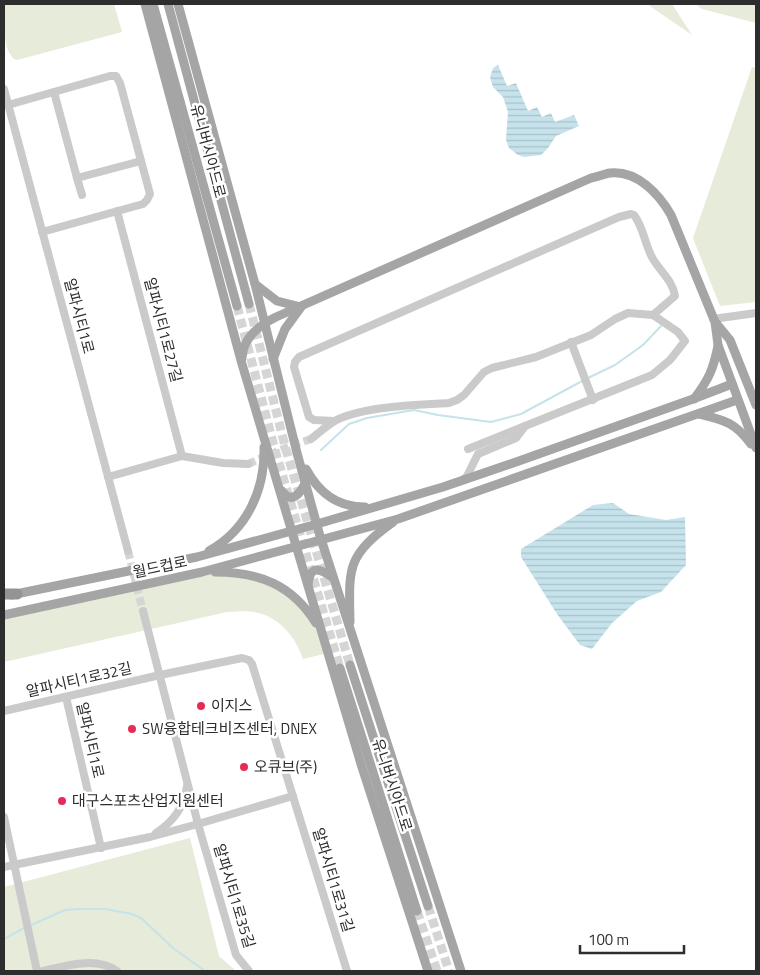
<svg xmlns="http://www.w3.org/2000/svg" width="760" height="975" font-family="'Titillium Web','Noto Sans KR',sans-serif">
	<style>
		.park { fill: #e6ebda }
		.water { fill: url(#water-rules) }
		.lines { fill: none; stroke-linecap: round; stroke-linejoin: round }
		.stream { stroke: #c6e2eb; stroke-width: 2 }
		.minor-tunnel { stroke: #d5d5d5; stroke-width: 8; stroke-dasharray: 8 4; stroke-linecap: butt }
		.major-tunnel { stroke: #d5d5d5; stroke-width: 9; stroke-dasharray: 9 4.5; stroke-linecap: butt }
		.minor { stroke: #cacaca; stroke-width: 8 }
		.major { stroke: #a5a5a5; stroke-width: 9 }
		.highway { stroke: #949494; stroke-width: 11 }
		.poi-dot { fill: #e62c56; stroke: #fff; stroke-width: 2 }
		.labels { text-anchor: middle; stroke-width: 5; stroke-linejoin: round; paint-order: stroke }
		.street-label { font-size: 15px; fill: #2d2d2d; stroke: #fff }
		.poi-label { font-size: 15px; fill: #2d2d2d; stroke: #fff; text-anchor: start }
	</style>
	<defs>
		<pattern id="water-rules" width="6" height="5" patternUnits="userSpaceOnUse" patternTransform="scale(1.25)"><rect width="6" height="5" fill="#c6e2eb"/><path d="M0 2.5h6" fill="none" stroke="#aac2ca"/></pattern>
	</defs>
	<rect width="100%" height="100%" fill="#fff"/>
	<g class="park">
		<path d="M4,4H114L122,32L17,60L14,59C2,48 4,19 4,4Z"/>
		<polygon points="647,4 672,4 692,35"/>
		<polygon points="695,4 756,4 756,23 702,9"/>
		<polygon points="752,67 756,68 756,302 720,306 693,238"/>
		<path d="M202,572L268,581L307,609L328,653L303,659C296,638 281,619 259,613C249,610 237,612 227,612L4,662V615Z"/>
		<polygon points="190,838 219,956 236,971 4,971 4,887"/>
	</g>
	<g class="water">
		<polygon points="498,65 507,86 516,83 528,111 537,107 542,117 551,113 555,122 574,115 579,126 556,136 548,148 541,155 524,157 518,155 509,148 506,140 508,112 503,97 493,87 490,77 493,68"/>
		<polygon points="613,503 629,514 666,520 685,517 686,565 661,592 637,601 612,623 592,649 580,645 557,614 521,557 521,549 593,505"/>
	</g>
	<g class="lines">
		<g class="stream">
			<polyline points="588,378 615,365 643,345 661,326"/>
			<polyline points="321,450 349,424 367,418 414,410 438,415 491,422 521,414 584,380"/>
			<polyline points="29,926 65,910 80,909 105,909 132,914 141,918 173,948 205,971"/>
			<polyline points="4,939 24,928"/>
		</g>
		<g class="minor-tunnel">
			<polyline points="248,464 290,446 311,439"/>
			<polyline points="128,551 143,611"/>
		</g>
		<g class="major-tunnel">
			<polyline points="249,304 285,446 350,665"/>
			<polyline points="237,306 275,450 340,668"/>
			<polyline points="428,906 449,971"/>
			<polyline points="417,911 437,971"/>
		</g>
		<g class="minor">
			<polyline points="4,89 128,551"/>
			<polyline points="54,92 77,178 141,161"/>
			<polyline points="8,105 110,76 116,76 120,83 150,194 147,200 143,204 42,232"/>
			<polyline points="77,178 82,195"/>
			<polyline points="117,211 182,456"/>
			<polyline points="713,319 756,313"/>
			<polyline points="571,342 593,400"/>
			<path d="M311,439C319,433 325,427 333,422C360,406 418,405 449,403L457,400L464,395L484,372L492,368L536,357L591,335L615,319L628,313L653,315L675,296C673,281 660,271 653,259C645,246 644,228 634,215L631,214L619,217L299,357L295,362L294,367L309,417L314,420L334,421"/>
			<polyline points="468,449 652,375 670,360 685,341 678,332 653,315"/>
			<polyline points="108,477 182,456 223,463 248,464"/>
			<polyline points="464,479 467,476 478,454 516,438 525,426"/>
			<polyline points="143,611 198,824 236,955 249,971"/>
			<polyline points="66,697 101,848"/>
			<polyline points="4,711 160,675 242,658 249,660 252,664 347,971"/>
			<polyline points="4,817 37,971"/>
			<path d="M156,833C174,821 184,807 187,786"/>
			<polyline points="4,867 150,837 198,824 293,796"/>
			<path d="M43,971C65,966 96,956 117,971"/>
		</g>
		<g class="major">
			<polyline points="145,4 242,364 361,764 428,971"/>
			<polyline points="153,4 237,306"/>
			<polyline points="168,4 249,304"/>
			<polyline points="178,4 255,284 297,453 320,536 461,971"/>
			<polyline points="255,284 277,301 301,307"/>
			<polyline points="716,323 730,340 756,405"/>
			<path d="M242,358C243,338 258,326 276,317L591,178C597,177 604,174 610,173C637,170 659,194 671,215L715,322L718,345L756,448"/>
			<polyline points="273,359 285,329 301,307"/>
			<path d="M694,399C709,379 713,370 718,346"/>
			<path d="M699,414C724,420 735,422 751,444"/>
			<path d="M306,469C319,493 337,507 365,507"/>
			<path d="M282,491C292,505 301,493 306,481"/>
			<path d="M209,551C248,529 265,489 264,447"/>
			<path d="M215,572C260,572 292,585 316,623"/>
			<path d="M308,585C310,565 319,568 332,577"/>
			<polyline points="11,595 197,557 317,524 443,487 516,462 693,399 732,384"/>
			<polyline points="4,615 202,572 398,519 737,400"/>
			<path d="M350,622C349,568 346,556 393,522"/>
			<polyline points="350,665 428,906"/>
			<polyline points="340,668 417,911"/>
		</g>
		<polyline class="highway" points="4,594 17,594"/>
	</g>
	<g class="poi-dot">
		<circle cx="201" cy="706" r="5"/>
		<circle cx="132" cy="729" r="5"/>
		<circle cx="244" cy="767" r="5"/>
		<circle cx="62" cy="801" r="5"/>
	</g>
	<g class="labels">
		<g class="street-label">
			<text transform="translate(208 151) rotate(75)" y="5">유니버시아드로</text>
			<text transform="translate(79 316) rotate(75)" y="5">알파시티1로</text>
			<text transform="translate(163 330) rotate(75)" y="5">알파시티1로27길</text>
			<text transform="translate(160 567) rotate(-12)" y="5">월드컵로</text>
			<text transform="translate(79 680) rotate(-13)" y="5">알파시티1로32길</text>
			<text transform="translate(90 740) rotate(77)" y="5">알파시티1로</text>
			<text transform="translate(392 785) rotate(72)" y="5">유니버시아드로</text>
			<text transform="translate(333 880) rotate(73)" y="5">알파시티1로31길</text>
			<text transform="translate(234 896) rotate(73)" y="5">알파시티1로35길</text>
		</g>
		<g class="poi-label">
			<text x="211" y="711">이지스</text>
			<text x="142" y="734">SW융합테크비즈센터, DNEX</text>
			<text x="254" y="772">오큐브(주)</text>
			<text x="72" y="806">대구스포츠산업지원센터</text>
		</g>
	</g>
	<rect width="760" height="975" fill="none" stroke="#2d2d2d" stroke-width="10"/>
	<path d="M580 945v8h104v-8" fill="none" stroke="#2d2d2d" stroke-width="2.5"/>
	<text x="588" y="945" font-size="15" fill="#2d2d2d" stroke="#ffffff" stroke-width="4" paint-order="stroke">100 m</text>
</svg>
